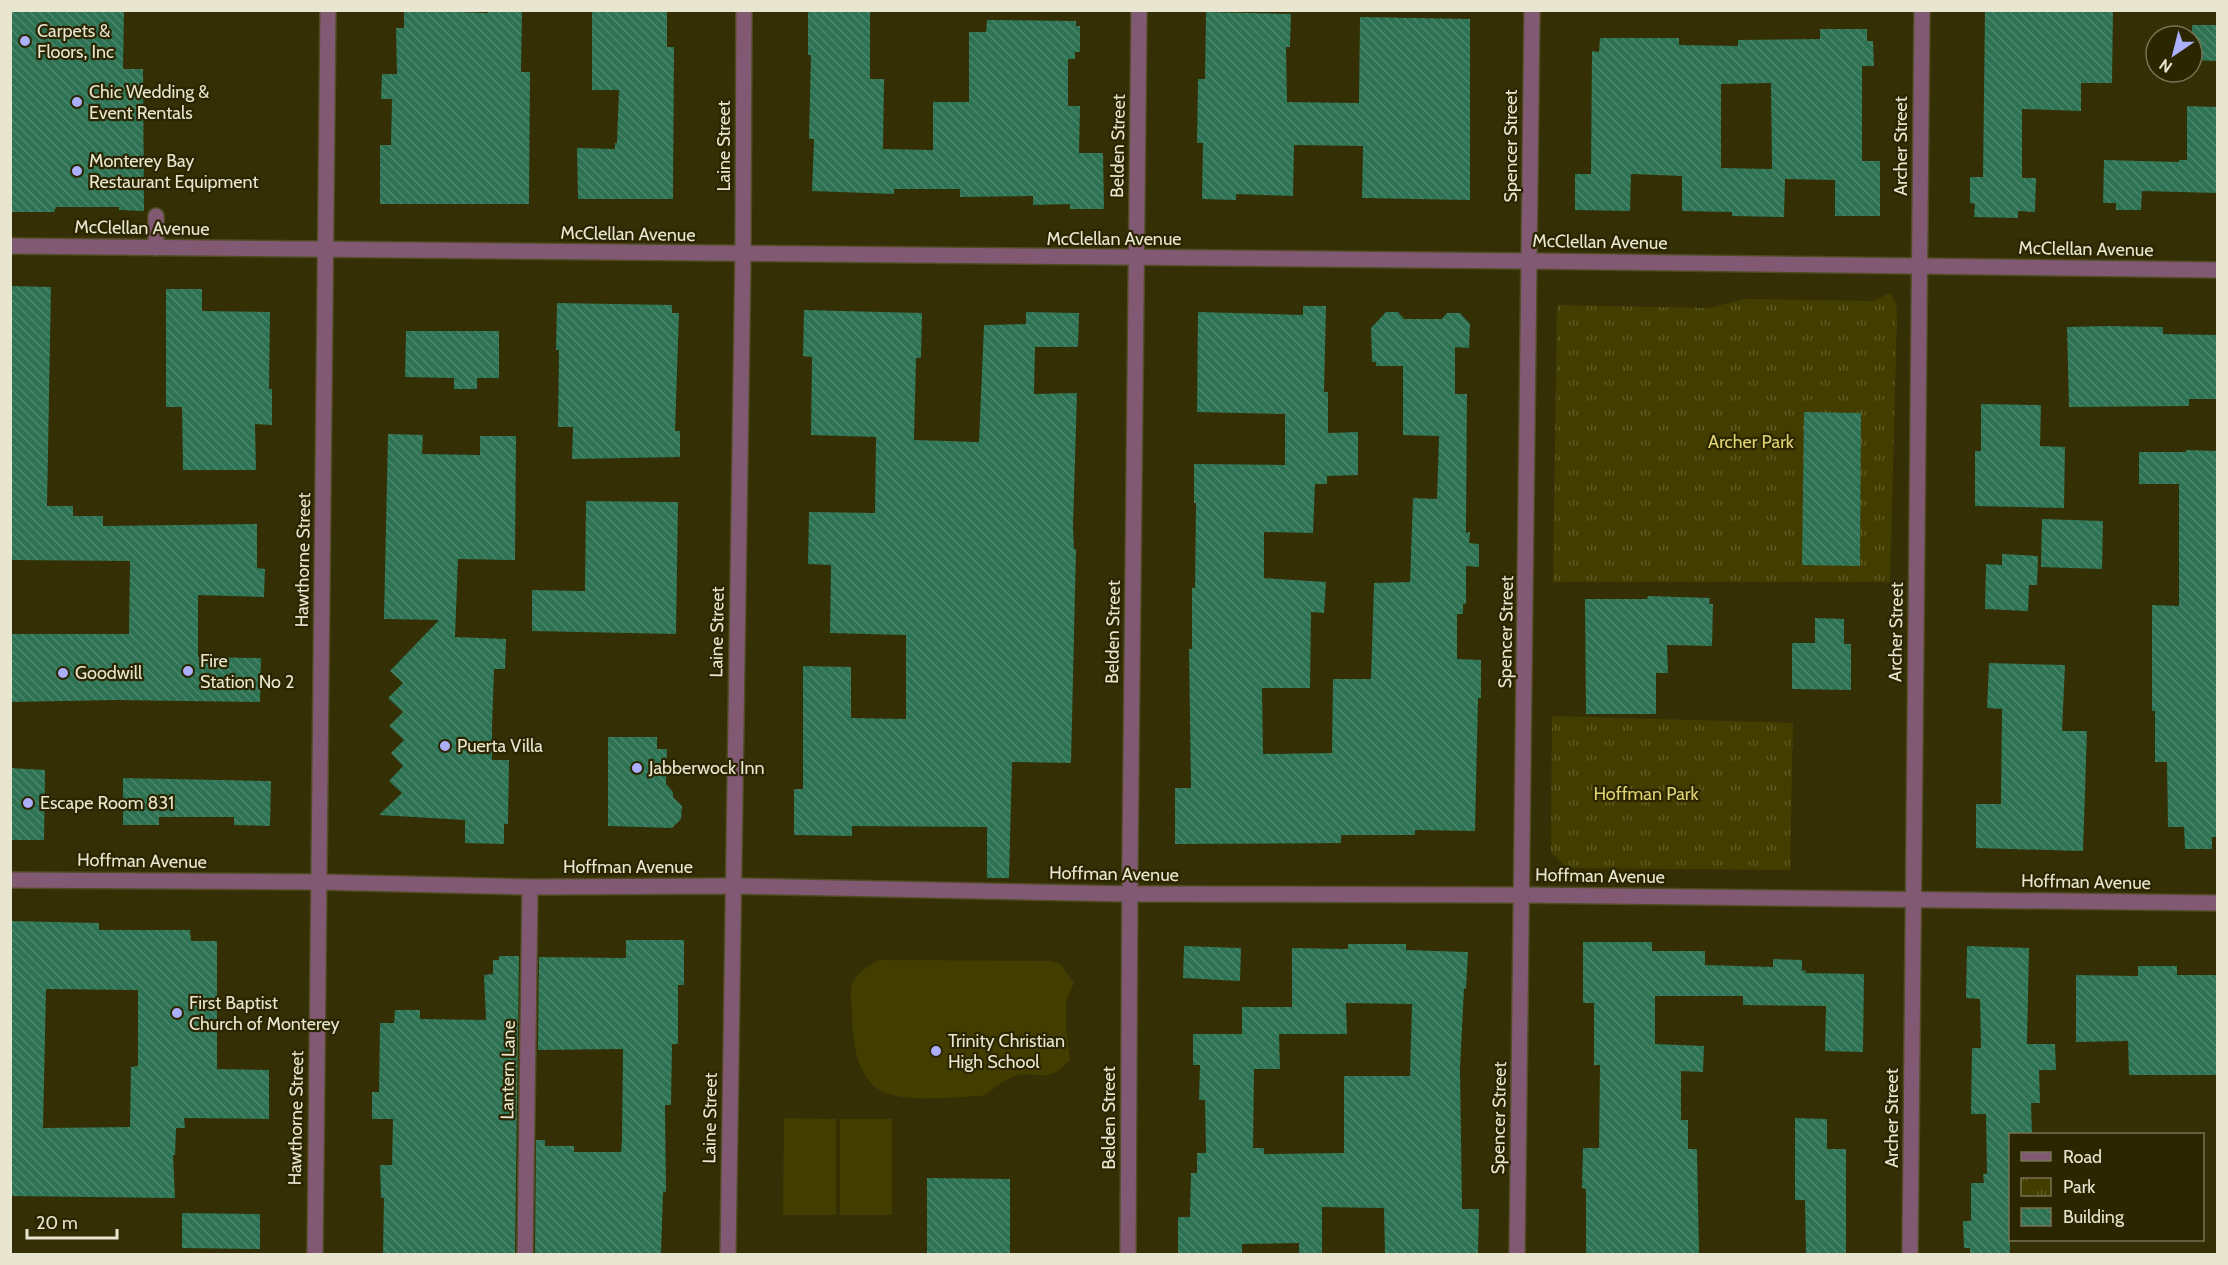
<svg xmlns="http://www.w3.org/2000/svg" width="2228" height="1265" font-family="Cabin,sans-serif">
	<style>
		.grass { fill: #443d00 }
		.park { fill: url(#park-tufts) }
		.building { fill: url(#building-back-hatch); fill-rule: evenodd }
		.lines { fill: none; stroke-linecap: round; stroke-linejoin: round }
		.minor-casing { stroke: #514c25; stroke-width: 18 }
		.minor { stroke: #825973; stroke-width: 15 }
		.poi-dot { fill: #acaffb; stroke: #2b2500; stroke-width: 2 }
		.labels { text-anchor: middle; stroke-width: 4.5; stroke-linejoin: round; paint-order: stroke }
		.poi-label { font-size: 18px; fill: #e8e6d0; stroke: #2b2500; text-anchor: start }
		.street-label { font-size: 18px; fill: #e8e6d0; stroke: #2b2500 }
		.park-label { font-size: 18px; fill: #dfd273; stroke: #2b2500 }
	</style>
	<defs>
		<pattern id="park-tufts" width="24" height="20" patternUnits="userSpaceOnUse" patternTransform="scale(1.5)"><rect width="24" height="20" fill="#443d00"/><path d="M3 7l-1-3M5 7V3M7 7l1-3M15 17l-1-3M17 17v-4M19 17l1-3" fill="none" stroke="#5f5924"/></pattern>
		<pattern id="building-back-hatch" width="6" height="6" patternUnits="userSpaceOnUse" patternTransform="scale(1.5)"><rect width="6" height="6" fill="#2c7253"/><path d="M-1 5l2 2M0 0l6 6M5-1l2 2" fill="none" stroke="#4b866b"/></pattern>
	</defs>
	<rect width="100%" height="100%" fill="#342f04"/>
	<g class="grass">
		<path d="M879,960L1052,961L1061,965L1074,983L1066,1001V1027L1070,1060C1044,1089 1036,1066 1010,1078C999,1083 992,1092 981,1096C955,1097 903,1103 881,1091C855,1076 852,1037 852,1011C851,1001 849,989 854,980C860,970 870,965 879,960Z"/>
		<polygon points="784,1118 836,1119 836,1215 783,1215"/>
		<rect x="840" y="1119" width="52" height="96"/>
	</g>
	<g class="park">
		<polygon points="1890,293 1896,304 1897,314 1890,582 1553,582 1557,305 1709,308 1745,299 1873,301"/>
		<polygon points="1552,716 1793,723 1790,870 1567,868 1551,852"/>
	</g>
	<g class="building">
		<polygon points="124,10 123,69 143,69 144,211 119,210 119,207 56,207 54,212 10,212 10,12"/>
		<polygon points="404,10 488,13 488,10 522,10 521,72 530,72 529,204 380,204 380,145 391,145 392,99 381,99 382,74 397,74 396,28 404,28"/>
		<polygon points="592,10 667,10 667,47 674,47 673,199 578,199 577,148 615,149 615,143 617,143 619,90 592,90"/>
		<polygon points="808,10 870,10 870,79 884,79 883,149 933,150 933,102 969,102 969,32 986,32 987,20 1076,21 1076,26 1080,26 1080,52 1075,52 1075,59 1068,59 1068,106 1080,106 1079,153 1103,153 1104,209 1070,209 1070,204 1033,205 1033,196 960,197 960,189 894,189 894,194 812,191 814,139 809,139 811,55 808,55"/>
		<polygon points="1985,10 2113,10 2112,83 2081,83 2081,111 2022,109 2022,178 2036,178 2035,212 2018,211 2018,218 1974,217 1975,204 1970,203 1970,177 1983,177"/>
		<polygon points="1206,12 1291,14 1290,47 1286,47 1287,102 1359,103 1360,17 1470,19 1470,200 1362,198 1363,146 1294,145 1293,196 1236,194 1236,200 1202,199 1203,143 1197,143 1198,79 1205,79"/>
		<polygon points="2192,25 2217,25 2217,61 2192,60"/>
		<path d="M1820,29H1867V41H1873L1874,66H1862V161H1880V216H1835V180L1785,179L1784,217L1732,216V212L1682,211V176L1631,174L1630,211L1575,210V174H1591L1592,51L1599,52L1600,38H1679V45L1738,46V40L1820,39ZM1771,83L1772,169L1721,168V84Z"/>
		<polygon points="2187,106 2217,107 2217,193 2142,191 2141,210 2116,210 2116,203 2103,203 2104,160 2179,162 2179,160 2187,160"/>
		<polygon points="10,286 51,287 47,506 73,506 73,516 103,516 103,526 257,524 257,568 265,569 264,597 198,595 198,657 261,658 260,702 116,700 10,702 10,634 129,634 130,561 10,560"/>
		<polygon points="166,289 202,289 202,311 270,312 269,389 272,389 272,425 255,424 256,470 183,470 182,407 166,407"/>
		<polygon points="557,303 672,305 672,313 679,313 675,431 680,431 680,457 572,459 573,427 558,427 559,350 556,350"/>
		<polygon points="1303,306 1326,306 1324,392 1328,392 1328,433 1358,432 1358,475 1327,476 1327,484 1315,484 1313,533 1264,532 1264,578 1326,582 1324,613 1311,612 1310,688 1262,688 1263,754 1332,753 1333,679 1371,679 1374,583 1410,582 1413,498 1437,499 1439,436 1403,435 1403,366 1376,366 1376,362 1372,362 1371,328 1386,312 1398,312 1404,319 1442,319 1447,313 1460,313 1470,324 1469,348 1455,347 1455,394 1467,394 1466,533 1470,532 1469,543 1479,544 1479,567 1466,566 1466,604 1463,604 1463,614 1457,614 1457,659 1481,660 1481,698 1478,698 1475,831 1415,830 1415,835 1341,835 1341,843 1175,844 1175,788 1191,788 1189,649 1192,649 1192,588 1195,588 1196,503 1194,503 1194,464 1285,465 1285,414 1197,412 1198,312 1303,315"/>
		<polygon points="804,310 922,313 921,358 916,358 914,440 979,442 984,325 1026,324 1026,312 1079,313 1078,347 1035,347 1034,394 1077,393 1073,527 1074,549 1076,549 1071,763 1012,762 1009,878 987,878 987,827 852,826 852,836 794,835 794,789 803,789 803,666 851,667 851,718 906,719 906,635 830,633 831,565 808,564 809,512 875,513 876,437 811,435 812,357 803,356"/>
		<polygon points="2108,326 2163,327 2163,334 2217,335 2217,399 2189,399 2189,406 2069,407 2067,327"/>
		<polygon points="406,331 499,331 499,378 477,378 477,389 454,389 454,378 405,377"/>
		<polygon points="1981,404 2041,405 2040,446 2065,447 2064,508 1975,506 1975,451 1981,451"/>
		<polygon points="1804,412 1861,413 1860,566 1802,565"/>
		<polygon points="388,434 423,435 422,454 480,455 480,436 516,436 515,560 458,559 455,637 506,639 505,669 494,669 492,727 492,760 509,760 508,824 504,824 504,844 465,843 465,820 379,815 402,793 389,781 403,766 391,753 404,740 389,726 403,712 388,698 403,683 390,671 439,620 384,619"/>
		<polygon points="2187,450 2217,451 2217,837 2212,837 2212,849 2185,849 2184,827 2168,827 2167,762 2155,762 2155,711 2152,711 2152,605 2179,606 2179,484 2139,484 2139,452 2185,452"/>
		<polygon points="586,501 678,502 676,634 532,631 532,590 585,591"/>
		<polygon points="2042,519 2103,521 2102,569 2041,567"/>
		<polygon points="2002,554 2038,556 2037,585 2029,585 2028,611 1985,609 1986,564 2002,565"/>
		<polygon points="1648,596 1710,598 1709,604 1713,604 1712,646 1667,645 1668,673 1656,673 1656,714 1586,714 1585,599 1647,599"/>
		<polygon points="1815,618 1844,619 1844,644 1851,644 1851,690 1792,689 1792,643 1815,643"/>
		<polygon points="1989,663 2065,665 2062,731 2087,731 2083,851 1976,848 1976,804 2001,804 2002,709 1987,708"/>
		<polygon points="608,737 657,737 657,749 667,749 666,784 673,792 673,797 682,806 681,819 672,828 608,826"/>
		<polygon points="10,768 45,770 44,840 10,840"/>
		<polygon points="123,778 271,781 270,826 234,825 234,817 159,817 159,825 123,825"/>
		<path d="M10,921L99,923V930H190L191,941H217V1069L269,1070V1119L184,1118L185,1128H176L175,1155H173L175,1198L10,1196ZM46,989L138,990V1066L131,1067L130,1127L43,1128Z"/>
		<polygon points="626,940 684,940 684,985 678,985 678,1044 672,1044 671,1105 665,1105 666,1192 663,1192 661,1254 535,1254 536,1140 545,1140 545,1146 574,1146 574,1152 621,1152 622,1141 623,1049 538,1050 539,957 626,958"/>
		<polygon points="1583,942 1652,942 1652,951 1705,951 1705,965 1773,967 1773,959 1802,960 1802,971 1806,970 1805,973 1864,974 1863,1052 1825,1051 1826,1006 1743,1005 1743,996 1655,996 1655,1044 1704,1046 1703,1072 1681,1071 1681,1120 1688,1120 1688,1149 1697,1149 1699,1254 1586,1254 1586,1189 1582,1188 1583,1148 1599,1148 1600,1065 1594,1065 1594,1003 1583,1003"/>
		<path d="M1348,944H1406V950L1468,952L1466,989L1464,988L1460,1069L1462,1209H1479L1478,1254L1385,1253L1384,1208L1322,1207V1254H1299V1243L1242,1244V1254H1178V1217H1190L1191,1173H1197V1153H1206L1205,1100H1199L1200,1065H1193V1034H1242V1007H1292V948L1348,949ZM1346,1003L1412,1004L1410,1076H1344V1153L1264,1154V1148H1253L1254,1069H1280L1279,1034H1347Z"/>
		<polygon points="1184,946 1241,948 1240,981 1183,978"/>
		<polygon points="1967,946 2029,948 2027,1044 2055,1044 2056,1070 2039,1070 2040,1103 2031,1103 2032,1134 2010,1134 2010,1254 1970,1254 1970,1248 1964,1248 1963,1221 1971,1221 1971,1183 1984,1183 1983,1174 1987,1174 1986,1114 1971,1114 1972,1048 1981,1048 1980,999 1966,998"/>
		<polygon points="499,956 519,956 515,1254 383,1254 384,1198 381,1198 380,1165 392,1165 393,1119 372,1119 372,1092 379,1092 380,1023 394,1023 395,1010 420,1010 420,1019 486,1020 484,975 493,974 493,960 499,960"/>
		<polygon points="2138,966 2177,966 2177,975 2217,975 2217,1075 2129,1075 2128,1041 2076,1042 2076,975 2138,976"/>
		<polygon points="1795,1118 1827,1119 1827,1149 1846,1149 1846,1254 1806,1254 1805,1200 1795,1200"/>
		<polygon points="927,1178 1010,1179 1010,1254 927,1254"/>
		<polygon points="182,1213 260,1214 260,1249 182,1248"/>
	</g>
	<g class="lines">
		<g class="minor-casing">
			<g id="minor">
				<polyline points="10,246 1530,261 2218,270"/>
				<polyline points="156,248 156,216"/>
				<polyline points="10,880 318,882 530,887 733,886 1130,894 1522,895 2218,903"/>
				<polyline points="315,1254 328,10"/>
				<polyline points="525,1254 530,887"/>
				<polyline points="728,1254 743,254 744,10"/>
				<polyline points="1128,1254 1130,860 1139,10"/>
				<polyline points="1517,1254 1532,10"/>
				<polyline points="1910,1254 1922,10"/>
			</g>
		</g>
		<use href="#minor" class="minor"/>
	</g>
	<g class="poi-dot">
		<circle cx="25" cy="41" r="6"/>
		<circle cx="77" cy="102" r="6"/>
		<circle cx="77" cy="171" r="6"/>
		<circle cx="188" cy="671" r="6"/>
		<circle cx="63" cy="673" r="6"/>
		<circle cx="445" cy="746" r="6"/>
		<circle cx="637" cy="768" r="6"/>
		<circle cx="28" cy="803" r="6"/>
		<circle cx="177" cy="1013" r="6"/>
		<circle cx="936" cy="1051" r="6"/>
	</g>
	<g class="labels">
		<g class="poi-label">
			<text x="37" y="37">Carpets &amp;<tspan x="37" dy="21">Floors, Inc</tspan></text>
			<text x="89" y="98">Chic Wedding &amp;<tspan x="89" dy="21">Event Rentals</tspan></text>
			<text x="89" y="167">Monterey Bay<tspan x="89" dy="21">Restaurant Equipment</tspan></text>
			<text x="200" y="667">Fire<tspan x="200" dy="21">Station No 2</tspan></text>
			<text x="75" y="679">Goodwill</text>
			<text x="457" y="752">Puerta Villa</text>
			<text x="649" y="774">Jabberwock Inn</text>
			<text x="40" y="809">Escape Room 831</text>
			<text x="189" y="1009">First Baptist<tspan x="189" dy="21">Church of Monterey</tspan></text>
			<text x="948" y="1047">Trinity Christian<tspan x="948" dy="21">High School</tspan></text>
		</g>
		<g class="street-label">
			<text transform="translate(724 146) rotate(-90)" y="6">Laine Street</text>
			<text transform="translate(1118 146) rotate(-89)" y="6">Belden Street</text>
			<text transform="translate(1511 146) rotate(-90)" y="6">Spencer Street</text>
			<text transform="translate(1901 146) rotate(-90)" y="6">Archer Street</text>
			<text transform="translate(142 228) rotate(1)" y="6">McClellan Avenue</text>
			<text transform="translate(628 234) rotate(1)" y="6">McClellan Avenue</text>
			<text x="1114" y="245">McClellan Avenue</text>
			<text transform="translate(1600 242) rotate(1)" y="6">McClellan Avenue</text>
			<text transform="translate(2086 249) rotate(1)" y="6">McClellan Avenue</text>
			<text transform="translate(303 560) rotate(-89)" y="6">Hawthorne Street</text>
			<text transform="translate(717 632) rotate(-89)" y="6">Laine Street</text>
			<text transform="translate(1113 632) rotate(-89)" y="6">Belden Street</text>
			<text transform="translate(1506 632) rotate(-89)" y="6">Spencer Street</text>
			<text transform="translate(1896 632) rotate(-89)" y="6">Archer Street</text>
			<text transform="translate(142 861) rotate(1)" y="6">Hoffman Avenue</text>
			<text x="628" y="873">Hoffman Avenue</text>
			<text transform="translate(1114 874) rotate(1)" y="6">Hoffman Avenue</text>
			<text transform="translate(1600 876) rotate(1)" y="6">Hoffman Avenue</text>
			<text transform="translate(2086 882) rotate(1)" y="6">Hoffman Avenue</text>
			<text transform="translate(508 1070) rotate(-89)" y="6">Lantern Lane</text>
			<text transform="translate(296 1118) rotate(-89)" y="6">Hawthorne Street</text>
			<text transform="translate(710 1118) rotate(-89)" y="6">Laine Street</text>
			<text transform="translate(1109 1118) rotate(-90)" y="6">Belden Street</text>
			<text transform="translate(1499 1118) rotate(-89)" y="6">Spencer Street</text>
			<text transform="translate(1892 1118) rotate(-90)" y="6">Archer Street</text>
		</g>
		<g class="park-label">
			<text x="1751" y="448">Archer Park</text>
			<text x="1646" y="800">Hoffman Park</text>
		</g>
	</g>
	<rect width="2228" height="1265" fill="none" stroke="#e8e6d0" stroke-width="24"/>
	<rect x="2009" y="1133" width="195" height="108" fill="#2b2500" stroke="#777253" stroke-width="1.5"/>
	<rect x="2021" y="1152" width="30" height="9" fill="#825973" stroke="#777253" stroke-width="1.5"/>
	<text x="2063" y="1163" font-size="18" fill="#e8e6d0">Road</text>
	<rect x="2021" y="1178" width="30" height="18" fill="url(#park-tufts)" stroke="#777253" stroke-width="1.5"/>
	<text x="2063" y="1193" font-size="18" fill="#e8e6d0">Park</text>
	<rect x="2021" y="1208" width="30" height="18" fill="url(#building-back-hatch)" stroke="#777253" stroke-width="1.5"/>
	<text x="2063" y="1223" font-size="18" fill="#e8e6d0">Building</text>
	<g transform="translate(2174 54) rotate(215)"><circle r="28" fill="#2b2500" stroke="#777253" stroke-width="1.5"/>
	<path d="M0-4.5L10 22L0 15L-10 22Z" fill="#acaffb"/>
	<text y="-9" font-size="16" font-weight="bold" text-anchor="middle" fill="#e8e6d0">N</text>
	</g>
	<path d="M27 1229v9h90v-9" fill="none" stroke="#e8e6d0" stroke-width="3"/>
	<text x="36" y="1229" font-size="18" fill="#e8e6d0" stroke="#2b2500" stroke-width="4.5" paint-order="stroke">20 m</text>
</svg>
